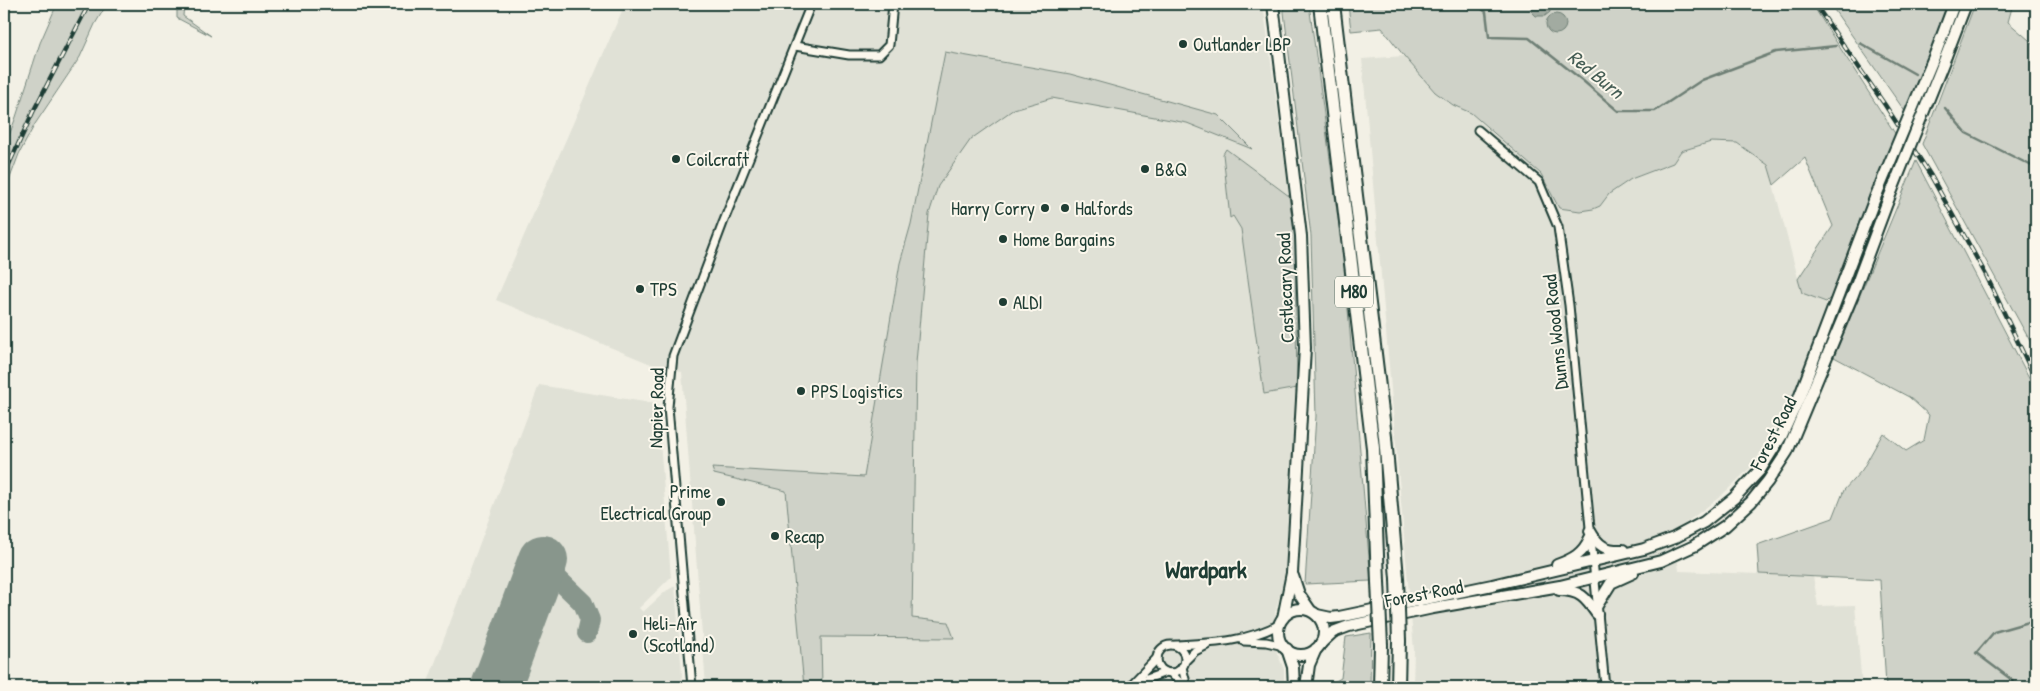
<svg xmlns="http://www.w3.org/2000/svg" width="2040" height="691" font-family="'Patrick Hand',sans-serif">
	<style>
		.built { fill: #e0e1d6 }
		.green { fill: #cfd2c8; stroke: #77887e }
		.water { fill: #a2aba1; stroke: #6e7f75 }
		.lines { fill: none; stroke-linecap: round; stroke-linejoin: round }
		.stream { stroke: #6e7f75; stroke-width: 2.5 }
		.taxiway { stroke: #88968c; stroke-width: 20 }
		.runway { stroke: #88968c; stroke-width: 50 }
		.street-casing { stroke: #1f3d34; stroke-width: 11 }
		.secondary-casing { stroke: #1f3d34; stroke-width: 14 }
		.highway-casing { stroke: #1f3d34; stroke-width: 16 }
		.street { stroke: #fbf7ec; stroke-width: 7 }
		.secondary { stroke: #fbf7ec; stroke-width: 10 }
		.highway { stroke: #fbf7ec; stroke-width: 12 }
		.rail-casing { stroke: #1f3d34; stroke-width: 4.5 }
		.rail { stroke: #fbf7ec; stroke-width: 2.5; stroke-dasharray: 8; stroke-linecap: butt }
		.secondary-bridge-casing { stroke: #1f3d34; stroke-width: 14; stroke-linecap: butt }
		.highway-bridge-casing { stroke: #1f3d34; stroke-width: 16; stroke-linecap: butt }
		.secondary-bridge { stroke: #fbf7ec; stroke-width: 10 }
		.highway-bridge { stroke: #fbf7ec; stroke-width: 12 }
		.poi-dot { fill: #1f3d34; stroke: #fbf7ec; stroke-width: 2 }
		.labels { text-anchor: middle; stroke-width: 4; stroke-linejoin: round; paint-order: stroke }
		.shield { fill: #fbf7ec; stroke: #61756b; stroke-width: 1 }
		.shield-label { font-size: 18px; font-weight: bold; fill: #1f3d34 }
		.poi-label { font-size: 19px; fill: #1f3d34; stroke: #fbf7ec; text-anchor: start }
		.street-label { font-size: 19px; fill: #1f3d34; stroke: #fbf7ec }
		.water-label { font-size: 20px; font-style: italic; fill: #465e55; stroke: #fbf7ec }
		.district-label { font-size: 24px; font-weight: bold; fill: #1f3d34; stroke: #fbf7ec }
	</style>
	<rect width="100%" height="100%" fill="#f2f0e5"/>
	<filter id="ink" filterUnits="userSpaceOnUse"><feTurbulence type="fractalNoise" baseFrequency=".02" numOctaves="2"/><feDisplacementMap in="SourceGraphic" scale="10" xChannelSelector="R" yChannelSelector="G"/><feConvolveMatrix kernelMatrix="1 2 1 2 8 2 1 2 1" color-interpolation-filters="sRGB"/></filter>
	<g filter="url(#ink)">
		<g class="built">
			<polygon points="625,4 1263,4 1295,237 1297,388 1286,573 1275,613 1277,653 1284,669 1284,687 706,687 682,372 663,369 496,300"/>
			<polygon points="1404,56 1435,92 1453,105 1471,113 1541,174 1559,208 1580,211 1600,206 1609,194 1631,179 1673,163 1681,151 1711,142 1737,143 1768,165 1802,293 1826,302 1826,318 1788,407 1753,465 1721,496 1674,532 1679,571 1813,576 1818,606 1855,605 1862,687 1413,687 1414,650 1362,59"/>
			<polygon points="539,385 657,404 671,577 639,608 643,612 666,591 675,586 683,687 426,687"/>
		</g>
		<g class="green">
			<polygon points="57,4 107,4 95,24 80,57 35,124 19,154 4,194 4,149 16,117 40,43"/>
			<polygon points="177,4 184,4 183,16 211,36 177,18"/>
			<polygon points="1283,4 1309,4 1344,262 1371,581 1305,584 1316,416 1311,236"/>
			<polygon points="1348,4 1812,4 1896,135 1832,296 1826,302 1802,293 1798,279 1833,226 1805,158 1774,185 1768,165 1737,143 1711,142 1681,151 1673,163 1631,179 1609,194 1600,206 1593,209 1580,211 1559,208 1541,174 1471,113 1453,105 1435,92 1404,56 1382,28 1351,31"/>
			<polygon points="1830,4 1950,4 1906,113"/>
			<polygon points="1975,4 2013,4 2008,22 2036,46 2036,352 1922,144"/>
			<polygon points="945,52 1070,74 1218,115 1252,149 1187,123 1052,98 1014,109 971,139 938,186 929,214 916,363 912,618 948,622 954,638 821,637 822,687 804,687 786,491 714,474 712,468 864,477 900,263 911,224"/>
			<polygon points="1226,149 1289,196 1295,237 1297,388 1264,394 1241,229 1233,216 1230,218 1223,154"/>
			<polygon points="1916,161 2035,389 2036,387 2036,687 1886,687 1880,580 1759,574 1757,545 1833,518 1844,490 1862,470 1883,433 1906,451 1924,440 1929,415 1909,397 1834,357"/>
			<polygon points="1371,633 1370,687 1325,687 1341,678 1346,637"/>
		</g>
		<g class="water">
			<polygon points="1531,4 1550,4 1550,12 1545,16 1536,16 1531,11"/>
			<circle cx="1556" cy="24" r="10"/>
		</g>
		<g class="lines">
			<g class="stream">
				<polyline points="1476,4 1486,12 1489,37 1529,38 1582,80 1618,111 1655,111 1702,80 1776,52 1836,46"/>
				<polyline points="1860,43 1915,74"/>
				<polyline points="1945,108 1966,133 2036,168"/>
				<polyline points="2014,687 2012,680 1976,653 1994,632 2036,620"/>
			</g>
			<polyline class="taxiway" points="539,571 556,577 583,603 590,620 587,633"/>
			<polyline class="runway" points="496,687 543,560"/>
			<g class="street-casing">
				<g id="street">
					<polyline points="795,46 849,55 879,55 889,45 893,4"/>
					<polyline points="1478,130 1539,182 1558,227 1569,305 1605,687"/>
					<polyline points="1243,641 1266,642 1284,646"/>
					<circle cx="1171" cy="659" r="14"/>
					<path d="M1176,645C1213,643 1247,642 1280,624"/>
					<polyline points="1185,661 1195,651 1207,645"/>
					<polyline points="1182,667 1187,687"/>
					<polyline points="1171,673 1184,687"/>
					<polyline points="1136,683 1166,672"/>
					<polyline points="692,687 668,407 673,356 723,223 811,4"/>
					<polyline points="1129,687 1157,658"/>
				</g>
			</g>
			<g class="secondary-casing">
				<g id="secondary">
					<polyline points="1273,4 1301,236 1305,348 1292,573 1283,618"/>
					<polyline points="1936,52 1954,4"/>
					<polyline points="1946,56 1966,4"/>
					<path d="M1590,531C1598,546 1606,551 1623,550"/>
					<path d="M1557,565C1573,559 1583,554 1590,538"/>
					<polyline points="1293,576 1299,594 1310,610"/>
					<path d="M1559,590C1580,590 1586,598 1597,614"/>
					<polyline points="1596,607 1611,583 1633,573"/>
					<circle cx="1301" cy="632" r="23"/>
					<polyline points="1317,615 1331,618 1339,617 1492,585 1644,549 1674,538 1704,522 1734,498 1760,470 1782,435 1799,398 1875,198"/>
					<polyline points="1321,643 1333,632 1349,626 1433,608 1560,586 1661,561 1694,546 1725,526 1751,502 1768,481 1787,452 1853,294 1887,203"/>
					<polyline points="1287,649 1293,667 1294,687"/>
					<polyline points="1306,687 1309,665 1316,649"/>
				</g>
			</g>
			<g class="highway-casing">
				<g id="highway">
					<polyline points="1320,4 1373,448 1378,582"/>
					<polyline points="1333,4 1385,437 1397,578"/>
					<polyline points="1380,687 1381,645"/>
					<polyline points="1398,687 1399,641"/>
				</g>
			</g>
			<use href="#street" class="street"/>
			<use href="#secondary" class="secondary"/>
			<use href="#highway" class="highway"/>
			<g class="rail-casing">
				<g id="rail">
					<polyline points="1815,4 1885,105 1931,176 1986,275 2036,380"/>
					<polyline points="4,175 33,112 89,4"/>
				</g>
			</g>
			<use href="#rail" class="rail"/>
			<g class="secondary-bridge-casing">
				<g id="secondary-bridge">
					<polyline points="1875,198 1936,52"/>
					<polyline points="1887,203 1946,56"/>
				</g>
			</g>
			<g class="highway-bridge-casing">
				<g id="highway-bridge">
					<polyline points="1397,578 1399,641"/>
					<polyline points="1378,582 1381,645"/>
				</g>
			</g>
			<use href="#secondary-bridge" class="secondary-bridge"/>
			<use href="#highway-bridge" class="highway-bridge"/>
		</g>
	</g>
	<g class="poi-dot">
		<circle cx="1183" cy="44" r="5"/>
		<circle cx="676" cy="159" r="5"/>
		<circle cx="1145" cy="169" r="5"/>
		<circle cx="1045" cy="208" r="5"/>
		<circle cx="1065" cy="208" r="5"/>
		<circle cx="1003" cy="239" r="5"/>
		<circle cx="640" cy="289" r="5"/>
		<circle cx="1003" cy="302" r="5"/>
		<circle cx="801" cy="391" r="5"/>
		<circle cx="721" cy="502" r="5"/>
		<circle cx="775" cy="536" r="5"/>
		<circle cx="633" cy="634" r="5"/>
	</g>
	<g class="labels">
		<rect class="shield" x="1335" y="276.5" width="38" height="31" rx="4"/>
		<g class="shield-label">
			<text x="1354" y="298">M80</text>
		</g>
		<g class="poi-label">
			<text x="1193" y="51">Outlander LBP</text>
			<text x="686" y="166">Coilcraft</text>
			<text x="1155" y="176">B&amp;Q</text>
			<text x="1035" y="215" text-anchor="end">Harry Corry</text>
			<text x="1075" y="215">Halfords</text>
			<text x="1013" y="246">Home Bargains</text>
			<text x="650" y="296">TPS</text>
			<text x="1013" y="309">ALDI</text>
			<text x="811" y="398">PPS Logistics</text>
			<text x="711" y="498" text-anchor="end">Prime<tspan x="711" dy="22">Electrical Group</tspan></text>
			<text x="785" y="543">Recap</text>
			<text x="643" y="630">Heli-Air<tspan x="643" dy="22">(Scotland)</tspan></text>
		</g>
		<g class="street-label">
			<text transform="translate(1285 288) rotate(-92)" y="7">Castlecary Road</text>
			<text transform="translate(1555 332) rotate(-96)" y="7">Dunns Wood Road</text>
			<text transform="translate(656 408) rotate(-89)" y="7">Napier Road</text>
			<text transform="translate(1773 433) rotate(-63)" y="7">Forest Road</text>
			<text transform="translate(1424 593) rotate(-11)" y="7">Forest Road</text>
		</g>
		<g class="water-label">
			<text transform="translate(1596 74) rotate(39)" y="7">Red Burn</text>
		</g>
		<g class="district-label">
			<text x="1206" y="578">Wardpark</text>
		</g>
	</g>
	<rect width="2040" height="691" fill="none" stroke="#fbf7ec" stroke-width="20"/>
	<rect x="10" y="10" width="2020" height="671" fill="none" stroke="#1f3d34" stroke-width="2" filter="url(#ink)"/>
</svg>
